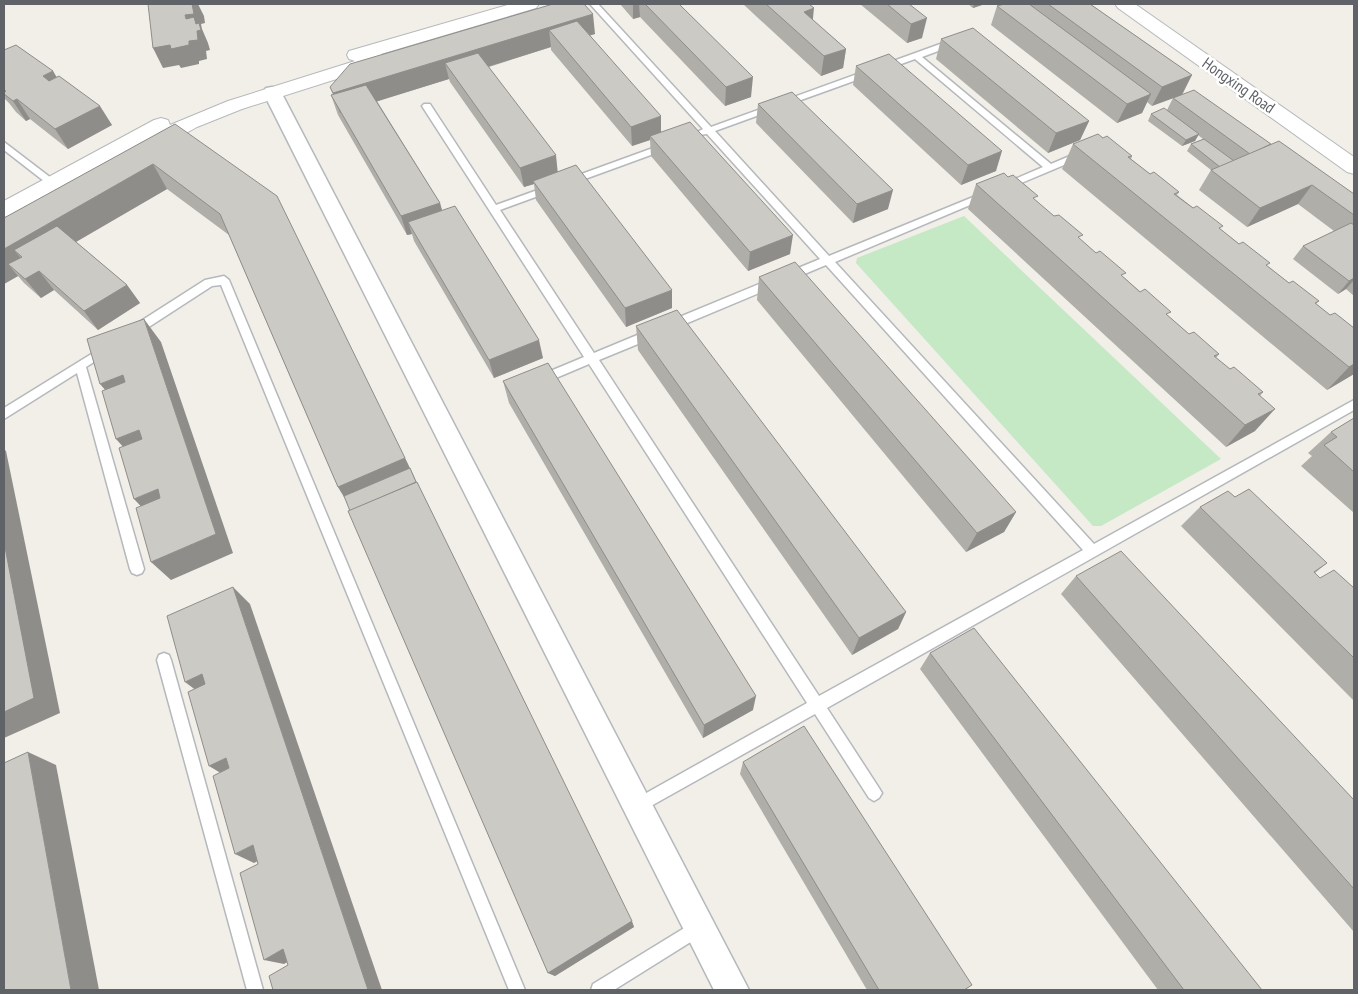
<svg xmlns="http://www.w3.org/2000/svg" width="1358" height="994" font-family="'PT Sans Narrow',sans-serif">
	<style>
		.green { fill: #c5e8c5 }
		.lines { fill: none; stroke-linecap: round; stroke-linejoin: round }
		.service-casing { stroke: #b5b8bc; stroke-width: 3 }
		.minor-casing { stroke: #b5b8bc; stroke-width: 3 }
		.tertiary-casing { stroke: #b5b8bc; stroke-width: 2 }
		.service { fill: #fff; fill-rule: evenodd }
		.minor { fill: #fff; fill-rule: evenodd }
		.tertiary { fill: #fff; fill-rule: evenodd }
		.wall { fill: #afaea9 }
		.shaded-wall { fill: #8f8d8a }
		.building { fill: #cccac5; stroke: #8f8d8a }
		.labels { text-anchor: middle; stroke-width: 5; stroke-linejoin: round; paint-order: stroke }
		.far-street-label { font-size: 16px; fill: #5f6368; stroke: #fff }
	</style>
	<rect width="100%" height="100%" fill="#f1efe8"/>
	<polygon class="green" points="964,216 1221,459 1101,526 1093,526 856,263 857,258"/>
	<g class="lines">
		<g class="service-casing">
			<g id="service">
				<polygon points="590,4 598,4 711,127 954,39 957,40 957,44 922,57 1051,164 1077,153 1083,153 1083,157 1007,189 1001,189 1001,185 1043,167 915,59 715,131 829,256 983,193 989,193 989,197 835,262 1094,544 1354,400 1354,410 827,708 879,788 882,793 879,798 874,801 869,798 815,714 642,811 637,814 632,811 629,806 632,801 807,703 589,364 544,383 536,383 534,380 536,377 584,357 422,106 424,104 430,104 496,205 664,144 670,144 670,148 500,210 594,353 647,331 655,331 657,334 655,337 599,360 819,696 1083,550 826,265 673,329 665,329 663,326 665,323 820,259 707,134 699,135 699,131 703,129"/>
				<polygon points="4,142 55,181 55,185 49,185 4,150"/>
				<polygon points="224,276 229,280 525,990 509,990 221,285 212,286 138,334 134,335 128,331 130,328 205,280"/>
				<polygon points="106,345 110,346 112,349 110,352 86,367 144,569 142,573 137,575 132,573 130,569 77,373 4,419 4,408"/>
				<polygon points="164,653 169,655 171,660 263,990 247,990 157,660 159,655"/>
				<polygon points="699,919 705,921 707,927 705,933 614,990 591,990 593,984"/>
			</g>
		</g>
		<g class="minor-casing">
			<polygon id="minor" points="272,87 278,88 281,92 749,990 714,990 263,92 266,88"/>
		</g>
		<g class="tertiary-casing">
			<g id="tertiary">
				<polygon points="511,4 539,4 536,8 381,54 387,55 390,59 387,63 242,109 197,127 154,151 147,153 140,151 137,146 12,215 4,217 4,201 154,120 161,118 168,120 170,125 228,101 355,61 349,59 347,55 349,51"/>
				<polygon points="1115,4 1135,4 1354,157 1354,174 1347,172 1118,8"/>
			</g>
		</g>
		<use href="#service" class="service"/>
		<use href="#minor" class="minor"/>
		<use href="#tertiary" class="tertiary"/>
	</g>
	<g class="wall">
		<polygon points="553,4 595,34 590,35 661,132 790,254 748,271 651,156 650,140 632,146 551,50 551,47 489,67 558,172 672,308 626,327 536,200 534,184 524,187 450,82 449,79 377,101 440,203 442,210 543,358 494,378 414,241 412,234 407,235 338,115 331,95 333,95 330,87"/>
		<polygon points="620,4 682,4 679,5 751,97 725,106 640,17 633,19"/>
		<polygon points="743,4 809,4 813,20 846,49 843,68 821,76"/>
		<polygon points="860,4 909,4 922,38 907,43"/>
		<polygon points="968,4 985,4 973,8"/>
		<polygon points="1032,4 1090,4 1192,75 1152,106 1147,102 1142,113 1117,123 991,25 997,6 1031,5"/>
		<polygon points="941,39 1089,121 1080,140 1048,153 936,59"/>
		<polygon points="4,50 53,71 56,77 112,125 68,149 30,119 26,121 16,112 9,103 4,98"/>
		<polygon points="856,66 996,171 961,185 853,85"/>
		<polygon points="1173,98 1271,144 1354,194 1354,296 1346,289 1338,294 1293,259 1303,246 1334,231 1298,204 1247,227 1199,190 1211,170 1187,151 1191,144 1203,139 1198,135 1195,141 1182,146 1148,121 1151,114 1167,110"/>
		<polygon points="758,104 888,209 853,223 756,123"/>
		<polygon points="175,124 405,458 634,927 555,976 548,973 344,496 338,487 229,235 167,189 76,242 127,285 140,303 98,330 54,290 41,298 24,283 18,276 4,284 4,218"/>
		<polygon points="1103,138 1132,156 1131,159 1150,174 1179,192 1177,195 1289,283 1319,301 1316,304 1330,315 1354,328 1354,374 1327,390 1062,169 1073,144"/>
		<polygon points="976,184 1036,201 1189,334 1219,354 1216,358 1230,369 1263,392 1260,396 1255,431 1226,447 968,209"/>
		<polygon points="759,277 1016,512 1004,532 966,552 757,300"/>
		<polygon points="636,326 906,612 898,629 852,655 638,350"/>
		<polygon points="503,381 753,710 703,738 509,403"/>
		<polygon points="1354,418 1354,513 1301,466 1312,456 1308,453 1331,432"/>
		<polygon points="1235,497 1327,563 1315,573 1320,578 1354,588 1354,701 1181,526 1200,507"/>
		<polygon points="1076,576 1354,800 1354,932 1061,594"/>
		<polygon points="930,653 1262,990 1158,990 920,669"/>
		<polygon points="743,762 964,990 867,990 740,774"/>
	</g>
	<g class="shaded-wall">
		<polygon points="187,4 198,4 204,16 205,23 201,24 202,29 208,43 210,50 206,51 207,59 199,61 199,64 181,68 179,65 163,68 153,48 186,19 185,15"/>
		<polygon points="633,4 639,4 640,17 633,19"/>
		<polygon points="974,4 985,4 973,8"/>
		<polygon points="814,8 812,28 804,12"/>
		<polygon points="593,14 595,34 561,44 549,30 551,47 455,77 445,63 449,79 340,113 333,93"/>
		<polygon points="927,18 922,38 907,43 911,24"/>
		<polygon points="846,49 843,68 821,76 824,56"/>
		<polygon points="53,71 65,91 55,96 43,76"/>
		<polygon points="1192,75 1182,95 1152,106 1162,87"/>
		<polygon points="753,77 751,97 725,106 726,87"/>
		<polygon points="1151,94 1142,113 1117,123 1127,104"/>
		<polygon points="17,99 30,119 26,121 13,101"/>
		<polygon points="100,106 112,125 68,149 55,129"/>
		<polygon points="661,116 661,136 650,136 650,140 632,146 631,127"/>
		<polygon points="1089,121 1080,140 1048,153 1056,133"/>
		<polygon points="1199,134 1195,141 1182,146 1186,140"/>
		<polygon points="1002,151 996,171 961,185 968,165"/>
		<polygon points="556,155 558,175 533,181 534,184 524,187 520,168"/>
		<polygon points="153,164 167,189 31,268 22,257 14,250 30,269 8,264 18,276 4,284 4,249"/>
		<polygon points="1312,185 1298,204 1247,227 1260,208"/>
		<polygon points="893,190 888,209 853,223 857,204"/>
		<polygon points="440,203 445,222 408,222 412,234 407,235 401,216"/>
		<polygon points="793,235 790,254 748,271 750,252"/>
		<polygon points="39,271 54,290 41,298 25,279"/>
		<polygon points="1354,278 1354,280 1346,289 1338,294 1349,281"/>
		<polygon points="127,285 140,303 98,330 84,311"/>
		<polygon points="672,290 672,308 626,327 625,308"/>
		<polygon points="144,319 161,342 233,553 171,580 151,562 216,534"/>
		<polygon points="539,340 543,358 494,378 489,360"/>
		<polygon points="1354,364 1354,374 1327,390 1349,367"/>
		<polygon points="123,375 141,398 119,406 100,384"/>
		<polygon points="1275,409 1255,431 1226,447 1245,425"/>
		<polygon points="139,430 158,451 135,460 116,439"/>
		<polygon points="4,449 6,451 60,713 4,738"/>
		<polygon points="405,458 415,479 350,507 338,487"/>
		<polygon points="158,489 176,510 153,519 134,499"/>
		<polygon points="1016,512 1004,532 966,552 977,533"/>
		<polygon points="233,587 250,604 382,990 368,990"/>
		<polygon points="906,612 898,629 852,655 859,638"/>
		<polygon points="202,674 221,689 205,697 185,682"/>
		<polygon points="756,696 753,710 703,738 704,725"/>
		<polygon points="28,752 56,765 99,990 71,990"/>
		<polygon points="226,758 245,770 229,778 209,766"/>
		<polygon points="253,845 271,854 254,863 235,854"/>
		<polygon points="632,921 634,927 555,976 548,973"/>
		<polygon points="283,949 302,954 284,964 264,960"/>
	</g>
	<g class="building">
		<polygon points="148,4 195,4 192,4 194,14 185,15 186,19 194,17 196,24 199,23 201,30 197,31 198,40 189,41 189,45 171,49 170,45 153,48"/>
		<polygon points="553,4 584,4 593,14 333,93 330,87 350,64"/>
		<polygon points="645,4 679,4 753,77 726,87"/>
		<polygon points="766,4 809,4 814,8 804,12 846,49 824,56"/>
		<polygon points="887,4 909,4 927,18 911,24"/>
		<polygon points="1004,4 1029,4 1151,94 1127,104 997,6"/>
		<polygon points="1048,4 1090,4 1192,75 1162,87"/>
		<polygon points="577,21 661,116 631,127 549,30"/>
		<polygon points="973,28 1089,121 1056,133 941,39"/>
		<polygon points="16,45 53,71 43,76 49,81 59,76 100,106 55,129 17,99 13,101 4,94 4,92 6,91 4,90 4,50"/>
		<polygon points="478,53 556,155 520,168 445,63"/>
		<polygon points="889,54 1002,151 968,165 856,66"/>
		<polygon points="366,85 440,203 401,216 331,95"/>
		<polygon points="1194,90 1271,144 1250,154 1173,98"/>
		<polygon points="792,92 893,190 857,204 758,104"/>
		<polygon points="1164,108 1199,134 1186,140 1151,114"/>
		<polygon points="690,122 793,235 750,252 650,136"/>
		<polygon points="175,124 277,196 405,458 338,487 220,214 153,164 4,249 4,218"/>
		<polygon points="1098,134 1103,138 1107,136 1132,156 1128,157 1150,174 1154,172 1179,192 1174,194 1193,208 1197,206 1223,226 1219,228 1239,244 1243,242 1270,263 1266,265 1289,283 1293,281 1319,301 1315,303 1330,315 1335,313 1354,328 1354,364 1349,367 1073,144"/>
		<polygon points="1204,139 1234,161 1220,167 1191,144"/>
		<polygon points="1279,141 1354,194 1354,215 1312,185 1260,208 1211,170"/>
		<polygon points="576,165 672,290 625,308 533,181"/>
		<polygon points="1004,173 1008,177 1013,175 1038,196 1033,198 1054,216 1059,215 1083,235 1078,237 1096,253 1100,251 1126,273 1121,275 1140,292 1145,289 1171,312 1166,314 1189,334 1194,332 1219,354 1214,356 1230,369 1234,367 1263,392 1258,394 1275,409 1245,425 976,184"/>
		<polygon points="455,206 539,340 489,360 408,222"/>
		<polygon points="1351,223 1354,225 1354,278 1349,281 1303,246"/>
		<polygon points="57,226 127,285 84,311 39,271 25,279 8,264 22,257 14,250"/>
		<polygon points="795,262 1016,512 977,533 759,277"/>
		<polygon points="677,310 906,612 859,638 636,326"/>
		<polygon points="144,319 216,534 151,562 136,508 160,498 158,489 134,499 119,448 142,439 139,430 116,439 102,391 125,382 123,375 100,384 87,339"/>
		<polygon points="548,363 756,696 704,725 503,381"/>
		<polygon points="1354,418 1354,472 1324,445 1337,437 1331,432"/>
		<polygon points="410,468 416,482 350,511 344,496"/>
		<polygon points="417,482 632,921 548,973 348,511"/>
		<polygon points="1249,489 1327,563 1314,572 1320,578 1334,570 1354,588 1354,658 1200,507 1228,491 1235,497"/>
		<polygon points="4,542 34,698 4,712"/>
		<polygon points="1121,551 1354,800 1354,889 1076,576"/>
		<polygon points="233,587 368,990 273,990 269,976 288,965 283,949 264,960 240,873 258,864 253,845 235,854 213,776 229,768 226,758 209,766 188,692 205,684 202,674 185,682 167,616"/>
		<polygon points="974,628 1262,990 1184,990 930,653"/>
		<polygon points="804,726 972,985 964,990 879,990 743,762"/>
		<polygon points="28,752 71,990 4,990 4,763"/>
	</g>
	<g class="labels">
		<g class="far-street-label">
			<text transform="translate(1239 85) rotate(35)" y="6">Hongxing Road</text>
		</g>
	</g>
	<rect width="1358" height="994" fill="none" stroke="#5f6368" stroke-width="10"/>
</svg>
